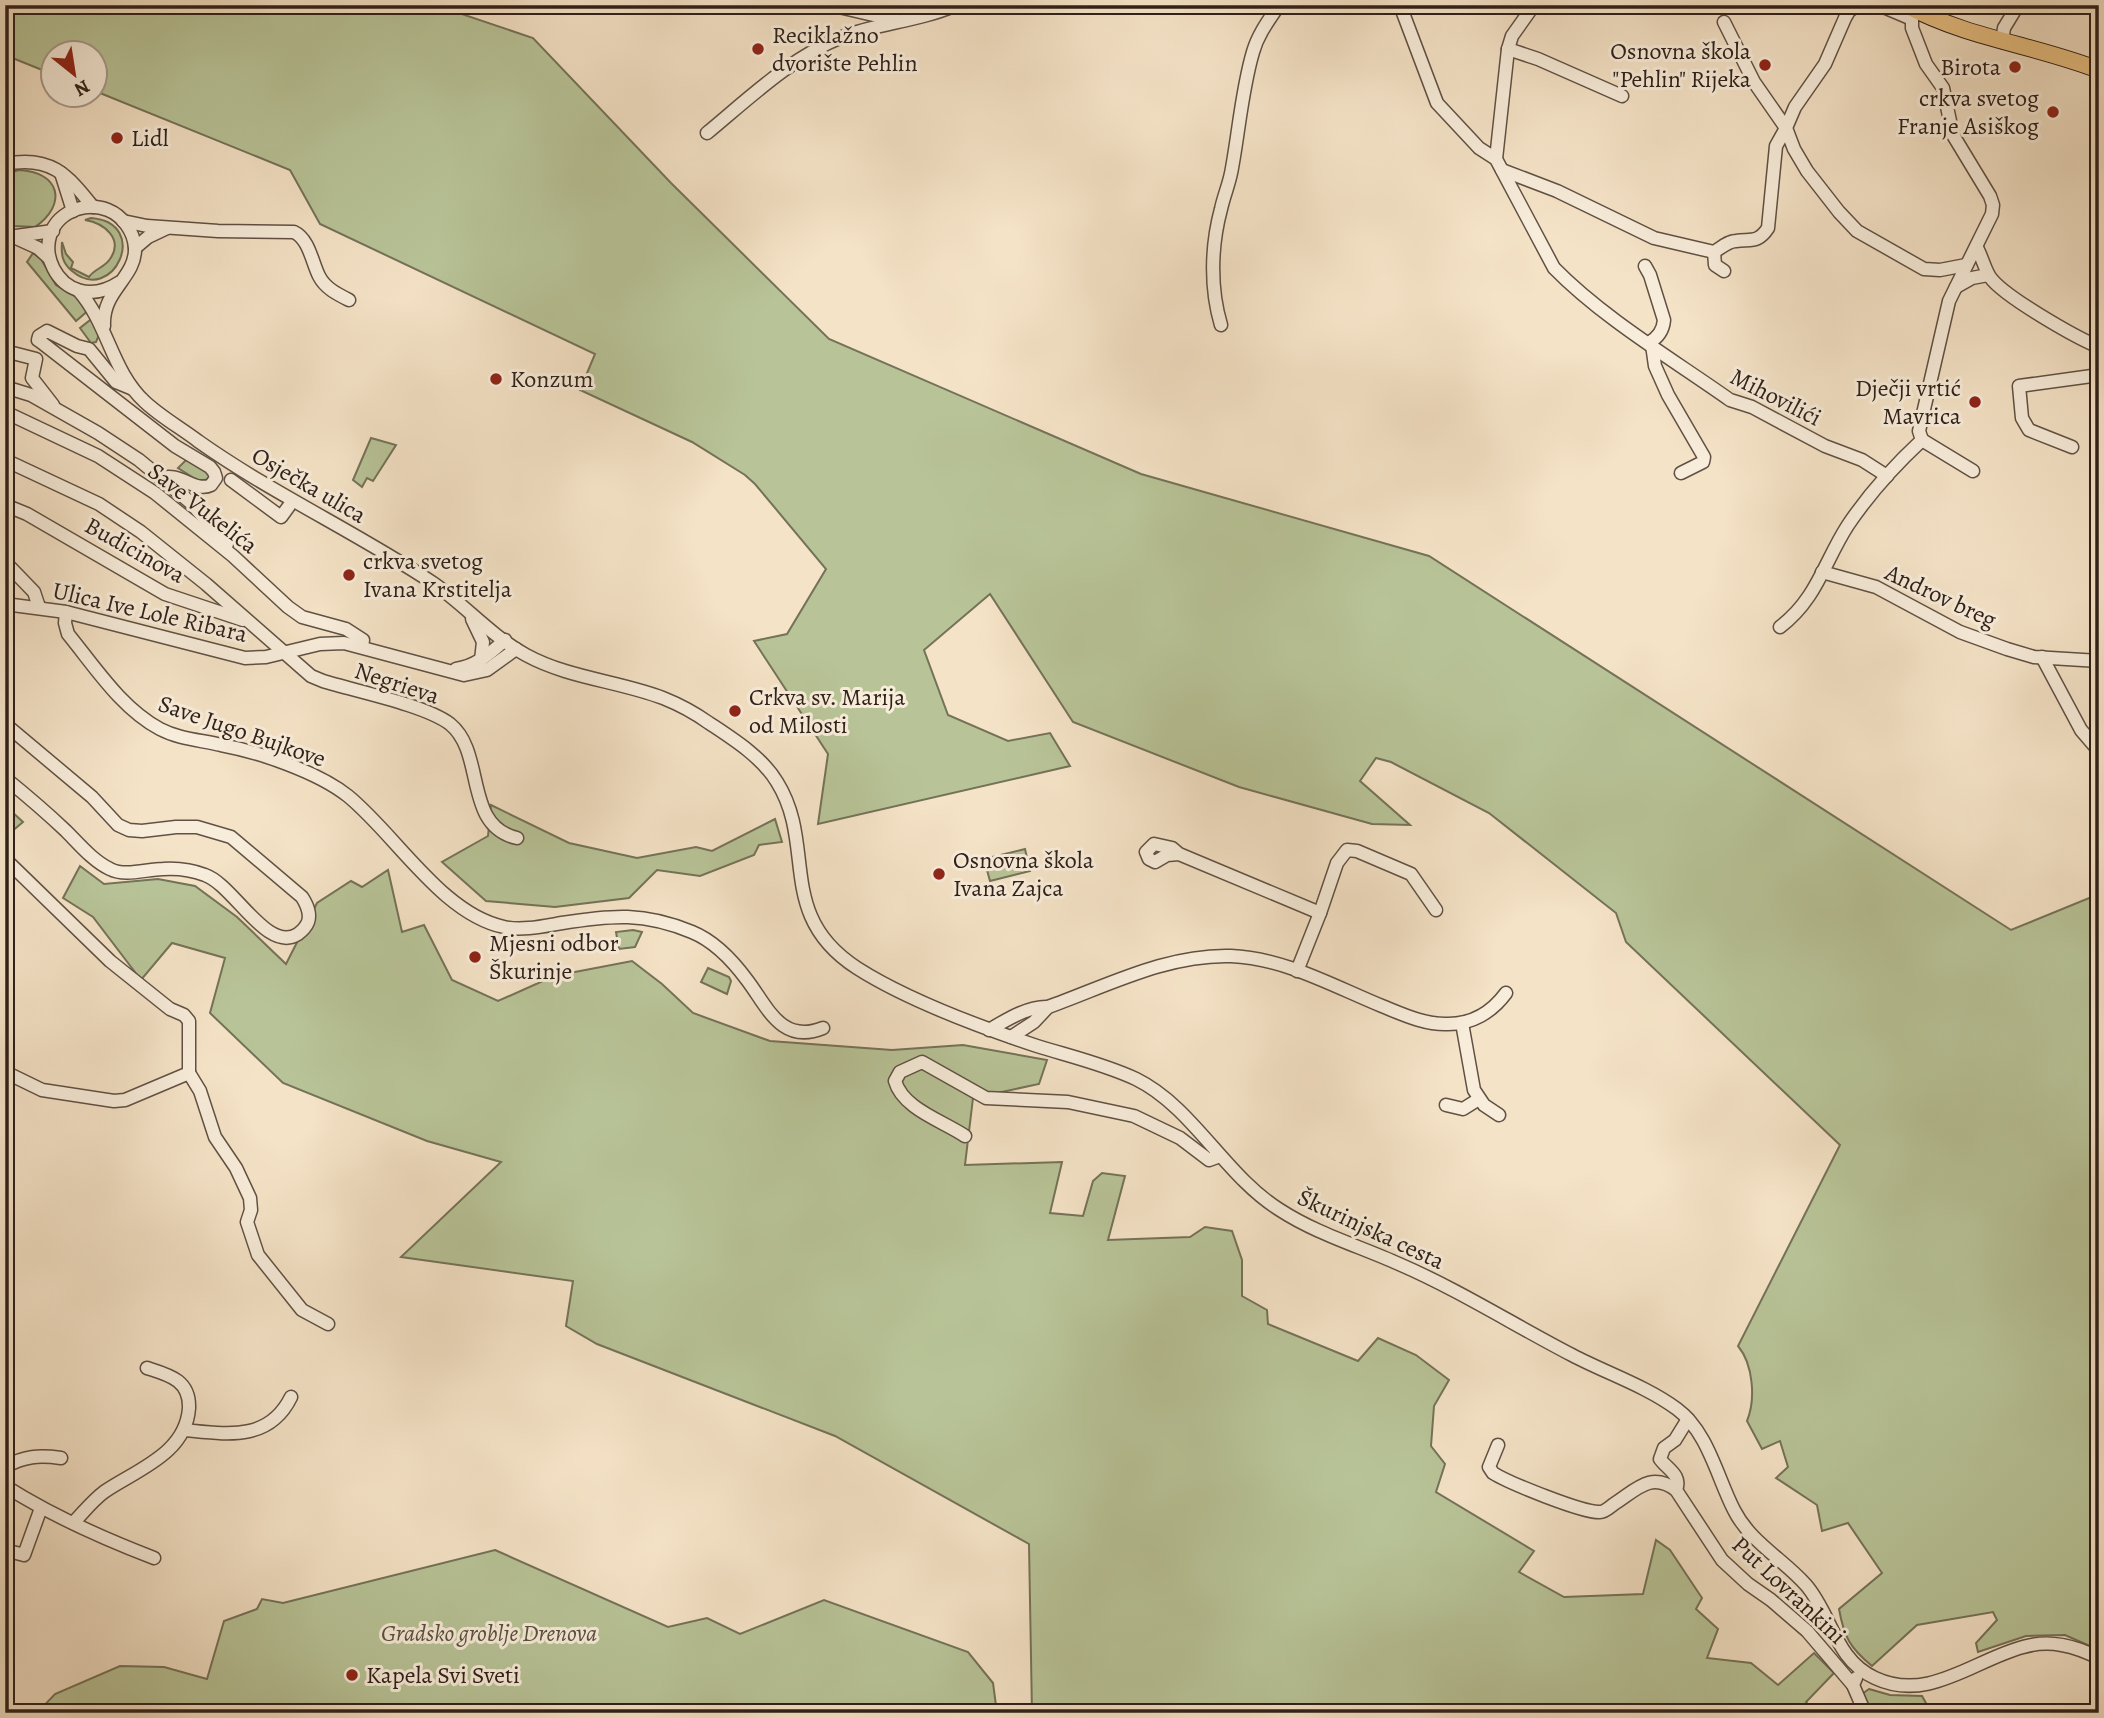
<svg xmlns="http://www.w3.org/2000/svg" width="2104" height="1718" font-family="Alegreya,serif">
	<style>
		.green { fill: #b8c498; stroke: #747258; stroke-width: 2 }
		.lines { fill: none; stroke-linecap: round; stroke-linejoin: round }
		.minor-casing { stroke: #605144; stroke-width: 15 }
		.major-casing { stroke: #2f2019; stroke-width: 18 }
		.minor { stroke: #f8eddb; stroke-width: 12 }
		.major { stroke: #eac284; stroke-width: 16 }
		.poi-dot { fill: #8f2418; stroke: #f8eddb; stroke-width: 2.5 }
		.labels { text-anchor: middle; stroke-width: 6; stroke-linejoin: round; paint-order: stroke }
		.poi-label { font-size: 24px; fill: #2f2019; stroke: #f8eddb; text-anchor: start }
		.street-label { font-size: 24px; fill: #2f2019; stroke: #f8eddb }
		.park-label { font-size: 24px; font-style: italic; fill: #58513f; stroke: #f8eddb }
	</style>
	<rect width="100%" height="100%" fill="#f5e3c7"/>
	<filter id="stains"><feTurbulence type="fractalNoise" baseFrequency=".00286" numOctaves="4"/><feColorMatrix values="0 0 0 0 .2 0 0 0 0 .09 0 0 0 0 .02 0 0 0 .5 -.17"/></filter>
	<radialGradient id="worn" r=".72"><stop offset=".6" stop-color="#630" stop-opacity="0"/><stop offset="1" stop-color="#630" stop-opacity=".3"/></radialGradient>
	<g class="green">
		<path d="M5,5H435L533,38L671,183L829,339L1141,474L1429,556L2011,930L2099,894V1650L2065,1635L2026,1636L1978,1652L1976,1643L1997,1620L1993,1612L1917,1625L1872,1666C1850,1648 1844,1637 1839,1609L1882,1573L1848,1523L1822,1531L1817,1505L1776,1478L1788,1467L1780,1441L1762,1449L1747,1421C1756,1399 1753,1364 1738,1346L1840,1145L1626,942L1616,913L1489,813L1391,762L1376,758L1360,781L1410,825L1372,824L1239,787L1073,722L990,594L924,650L948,715L1008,741L1050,733L1070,766L818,824L828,754L754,641L787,634L826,569L755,484L745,475L692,442L580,390L595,354L320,224L290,170L95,91L94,52H52V74L5,55Z"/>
		<path d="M19,170C60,172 68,204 35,227L13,226L5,222V174Z"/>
		<path d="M91,218C152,223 113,306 72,271C62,263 61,254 62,242L66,254L73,262L71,268L89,277C94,269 104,268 110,259C124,239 104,223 85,220Z"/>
		<polygon points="33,253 41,259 56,285 77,297 90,309 76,321 27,262"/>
		<polygon points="94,317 99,335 96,342 91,343 80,328"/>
		<polygon points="371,438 396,445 373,481 367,478 362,487 353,480"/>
		<polygon points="189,457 206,469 210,476 206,480 197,480 178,468"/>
		<polygon points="491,805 569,843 637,858 696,847 712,851 775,819 782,842 759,845 754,855 700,876 657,870 629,898 555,907 486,901 442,862 488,836"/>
		<polygon points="10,810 23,822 10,833 5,829 5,816"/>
		<polygon points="1025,849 1030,871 990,881 984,859"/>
		<polygon points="80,866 104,884 158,879 195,886 237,917 286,964 317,903 351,881 362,887 388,870 402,932 424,925 452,980 498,1001 554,976 632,961 662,984 693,1013 770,1041 892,1050 963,1045 1047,1060 1039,1084 973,1098 965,1165 1062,1162 1050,1213 1083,1216 1093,1181 1102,1173 1125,1176 1108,1240 1190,1237 1205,1227 1232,1231 1242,1260 1242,1296 1267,1310 1268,1324 1358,1361 1378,1338 1416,1355 1449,1380 1434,1406 1431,1446 1445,1464 1436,1492 1534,1551 1519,1572 1564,1597 1643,1594 1656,1540 1670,1550 1702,1598 1696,1609 1718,1629 1707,1658 1751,1663 1778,1685 1814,1653 1834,1673 1806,1702 1815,1713 1032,1713 1029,1544 835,1436 597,1344 566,1326 573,1281 401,1257 501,1162 427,1141 283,1083 210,1013 225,958 172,943 141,980 93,917 63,898"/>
		<polygon points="633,930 642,932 635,947 619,949 616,932"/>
		<polygon points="708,968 729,977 731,981 727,994 701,982"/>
		<polygon points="495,1550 668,1627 707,1618 740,1634 824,1600 968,1652 993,1683 997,1713 37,1713 55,1694 120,1666 164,1667 207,1679 224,1621 257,1609 262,1599 283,1603"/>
		<polygon points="1869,1689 1890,1695 1922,1696 1926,1703 1922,1713 1869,1713 1862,1694"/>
	</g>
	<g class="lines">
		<g class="minor-casing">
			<g id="minor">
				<polyline points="778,5 839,7 899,21"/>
				<path d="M1400,5L1437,103L1479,148L1496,159L1554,268C1603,318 1672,359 1730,400L1752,407L1825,446L1862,460L1887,476"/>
				<polyline points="1858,5 1849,11 1845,18 1825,64 1795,107 1786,128 1794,149 1807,171 1839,212 1857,231 1924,269 1940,270 1966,265"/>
				<polyline points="1879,5 1912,19"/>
				<polyline points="2002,42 2004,28 2018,5"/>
				<polyline points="1508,49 1538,59 1622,96"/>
				<path d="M707,133C747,100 793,56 842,37C879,23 919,21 956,5"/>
				<polyline points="1496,159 1508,49 1512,36 1534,5"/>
				<path d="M5,164C50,155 67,174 93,207"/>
				<path d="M1502,170L1557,191L1654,238L1714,252C1721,248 1728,241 1736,241C1752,239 1758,243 1768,228L1776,146L1786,128L1754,82L1724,22"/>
				<polyline points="61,173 73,211"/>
				<path d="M123,221L147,226L218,231L294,232C309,239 312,262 319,276C325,288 337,294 349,300"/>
				<polyline points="5,233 38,248 49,258"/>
				<polyline points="16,236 53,231"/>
				<polyline points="135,248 148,237 167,228"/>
				<path d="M1977,248C1982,257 1985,270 1990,277C2003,296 2075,337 2099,347"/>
				<polyline points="1714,252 1715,265 1724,271"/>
				<path d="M1645,266L1650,275L1664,320C1663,331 1658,337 1649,343"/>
				<polyline points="1956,287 1972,278 1988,275"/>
				<path d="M79,291C108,324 112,372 145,402C161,417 181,428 198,441C273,494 356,532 433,583C465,605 491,636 526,655C568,678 618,681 663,698C678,704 695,713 709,723C733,739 762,757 777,782C817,846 775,915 857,968C907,1000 980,1027 1037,1046C1069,1056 1104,1064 1136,1079C1193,1107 1225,1176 1280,1210C1317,1234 1359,1246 1399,1264C1459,1290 1514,1325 1572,1355C1606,1373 1646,1386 1677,1409C1708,1432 1717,1477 1734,1510C1750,1542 1783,1559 1806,1585C1832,1615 1835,1660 1875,1678C1928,1703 1974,1660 2023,1647C2050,1639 2075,1646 2099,1658"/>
				<path d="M1221,325C1210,288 1211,246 1221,209C1224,195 1230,182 1232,168C1239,130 1242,89 1253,52C1258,34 1269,20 1279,5"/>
				<path d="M104,326C102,290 136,278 135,248C134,232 123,216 108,210C98,206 87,206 77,209C18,230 59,322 120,282"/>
				<polyline points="1652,345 1655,366 1668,395 1704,457 1703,462 1681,473"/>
				<polyline points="2094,345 2099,328"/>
				<polyline points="5,351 36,359 32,378 53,405"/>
				<polyline points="5,387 31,395 98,433 139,460 190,502 227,544"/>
				<path d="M133,389L116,382L89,349L77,346L47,331L39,336L38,340L41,342L175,446L210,467L214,472L216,478L211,485C195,493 180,472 162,478"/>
				<polyline points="5,412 98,456 155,493 233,556 288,607 302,617 346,629 363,640 362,647"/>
				<polyline points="1922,440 1973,471"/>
				<polyline points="2072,447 2029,430 2022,418 2019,386 2099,375"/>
				<path d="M5,460L99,504L141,532L206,584L311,676L323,681C355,691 425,705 450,724C486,753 463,826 517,838"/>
				<polyline points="231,480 281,517 289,506"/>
				<polyline points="5,505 27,514 165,594 243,620"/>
				<polyline points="5,562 34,592 39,607"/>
				<polyline points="1822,572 1876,587 1960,632 2007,649 2034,657 2099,661"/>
				<polyline points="5,604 66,612 245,658 266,657 320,644 344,643 464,675 487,670 516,649"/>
				<path d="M66,612L65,623L68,634C95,667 121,708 160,729C179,739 200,740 221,745C259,752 318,772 348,796C396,835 442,914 504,927C522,931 544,926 562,923C612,915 644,912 692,932C714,941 733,961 747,980C767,1006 781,1045 823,1028"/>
				<polyline points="472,619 483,642 481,660"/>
				<path d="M1780,627C1817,599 1824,562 1848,525C1869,494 1894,466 1922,440L1919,431L1949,301L1992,214L1993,205L1990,196L1953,135L1943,88L1926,64L1912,28V19L1916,11"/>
				<polyline points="2042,657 2081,730 2099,751"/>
				<path d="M456,669C477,666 490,653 505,640"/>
				<path d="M5,724L92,797L118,825L129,830L142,831L176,827H197L231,837L302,897C307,905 311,913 308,922C306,927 302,931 298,934C267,954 234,885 205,875C192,870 178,868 163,869C147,869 125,877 110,869C93,861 79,844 66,831C46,812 26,795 5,778"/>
				<polyline points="1179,854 1167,855 1155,862 1149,859 1146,852 1154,844 1172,848 1179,854 1320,913"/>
				<polyline points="5,859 110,961 170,1009 184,1015 189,1021 189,1073 125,1100 114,1101 42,1090 5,1072"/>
				<polyline points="1297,971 1320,913 1337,863 1347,850 1357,851 1411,874 1436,910"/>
				<polyline points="1462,1023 1474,1090 1484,1105 1499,1115"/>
				<path d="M989,1030C1006,1020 1028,1006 1048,1007C1107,986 1167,954 1231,956C1284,958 1333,986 1382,1006C1402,1014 1425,1025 1448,1024C1472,1024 1492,1012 1506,993"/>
				<polyline points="1011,1037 1034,1022 1048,1007"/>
				<polyline points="189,1073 200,1091 215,1137 236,1168 250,1198 251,1210 247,1222 258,1255 302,1310 328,1324"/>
				<polyline points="1446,1105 1463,1109 1479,1099"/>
				<path d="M965,1136C943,1121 903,1109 895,1081L900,1072L922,1062L986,1098L1068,1102L1134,1116L1180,1138L1209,1160L1220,1156"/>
				<path d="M184,1430C226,1434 269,1442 291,1397"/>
				<path d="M1498,1445L1489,1467L1493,1473C1509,1483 1583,1513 1600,1512C1605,1512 1610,1507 1614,1504C1636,1490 1651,1471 1676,1490L1722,1560L1748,1584L1771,1600L1807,1631L1853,1685"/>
				<path d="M5,1467C24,1456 39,1455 61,1458"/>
				<path d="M5,1486C52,1516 102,1538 154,1558"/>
				<path d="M1676,1490C1682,1475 1667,1469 1660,1459L1664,1448L1675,1440L1688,1419"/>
				<path d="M73,1523C83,1513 92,1501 104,1492C136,1470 186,1454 189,1408C190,1380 169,1375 147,1368"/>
				<polyline points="5,1550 24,1555 41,1508"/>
				<polyline points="1856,1678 1853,1685 1865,1713"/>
			</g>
		</g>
		<g class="major-casing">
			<path id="major" d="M1906,5C1967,38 2035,45 2099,70"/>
		</g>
		<use href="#minor" class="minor"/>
		<use href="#major" class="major"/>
	</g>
	<g class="poi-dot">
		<circle cx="758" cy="49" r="7"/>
		<circle cx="1765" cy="65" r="7"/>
		<circle cx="2015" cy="67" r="7"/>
		<circle cx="2053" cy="112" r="7"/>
		<circle cx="117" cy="138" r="7"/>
		<circle cx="496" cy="379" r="7"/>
		<circle cx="1975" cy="402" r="7"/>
		<circle cx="349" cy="575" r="7"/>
		<circle cx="735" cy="711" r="7"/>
		<circle cx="939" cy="874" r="7"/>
		<circle cx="475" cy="957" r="7"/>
		<circle cx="352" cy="1675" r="7"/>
	</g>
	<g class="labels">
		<g class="poi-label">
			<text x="772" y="43">Reciklažno<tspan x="772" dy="28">dvorište Pehlin</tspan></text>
			<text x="1751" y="59" text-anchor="end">Osnovna škola<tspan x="1751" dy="28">"Pehlin" Rijeka</tspan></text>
			<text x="2001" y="75" text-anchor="end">Birota</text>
			<text x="2039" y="106" text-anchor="end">crkva svetog<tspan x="2039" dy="28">Franje Asiškog</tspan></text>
			<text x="131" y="146">Lidl</text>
			<text x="510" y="387">Konzum</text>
			<text x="1961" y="396" text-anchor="end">Dječji vrtić<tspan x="1961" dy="28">Mavrica</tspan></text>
			<text x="363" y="569">crkva svetog<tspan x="363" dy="28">Ivana Krstitelja</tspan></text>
			<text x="749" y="705">Crkva sv. Marija<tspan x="749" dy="28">od Milosti</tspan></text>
			<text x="953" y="868">Osnovna škola<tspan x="953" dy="28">Ivana Zajca</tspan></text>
			<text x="489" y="951">Mjesni odbor<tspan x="489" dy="28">Škurinje</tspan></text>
			<text x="366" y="1683">Kapela Svi Sveti</text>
		</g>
		<g class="street-label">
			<text transform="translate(1776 397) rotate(27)" y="8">Mihovilići</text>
			<text transform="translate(309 485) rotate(30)" y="8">Osječka ulica</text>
			<text transform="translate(203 508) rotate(38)" y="8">Save Vukelića</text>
			<text transform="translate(135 550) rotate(29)" y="8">Budicinova</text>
			<text transform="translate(1941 596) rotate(25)" y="8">Androv breg</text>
			<text transform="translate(150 612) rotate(13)" y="8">Ulica Ive Lole Ribara</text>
			<text transform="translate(397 683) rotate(18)" y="8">Negrieva</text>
			<text transform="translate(242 731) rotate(19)" y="8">Save Jugo Bujkove</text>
			<text transform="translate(1371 1229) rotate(25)" y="8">Škurinjska cesta</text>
			<text transform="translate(1789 1590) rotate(43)" y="8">Put Lovrankini</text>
		</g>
		<g class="park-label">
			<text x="489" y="1641">Gradsko groblje Drenova</text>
		</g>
	</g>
	<rect width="2104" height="1718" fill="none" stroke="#f5e3c7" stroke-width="28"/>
	<rect x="7" y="7" width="2090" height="1704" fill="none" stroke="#2f2019" stroke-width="3.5"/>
	<rect x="14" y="14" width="2076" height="1690" fill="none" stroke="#2f2019" stroke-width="2"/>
	<g transform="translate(74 74) rotate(150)"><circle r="33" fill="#f8eddb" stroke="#a89b8d" stroke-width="2"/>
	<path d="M0-5L12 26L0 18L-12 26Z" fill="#8f2418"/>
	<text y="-10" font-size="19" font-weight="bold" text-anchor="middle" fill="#2f2019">N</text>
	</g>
	<rect width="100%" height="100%" filter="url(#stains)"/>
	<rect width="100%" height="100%" fill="url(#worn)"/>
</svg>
